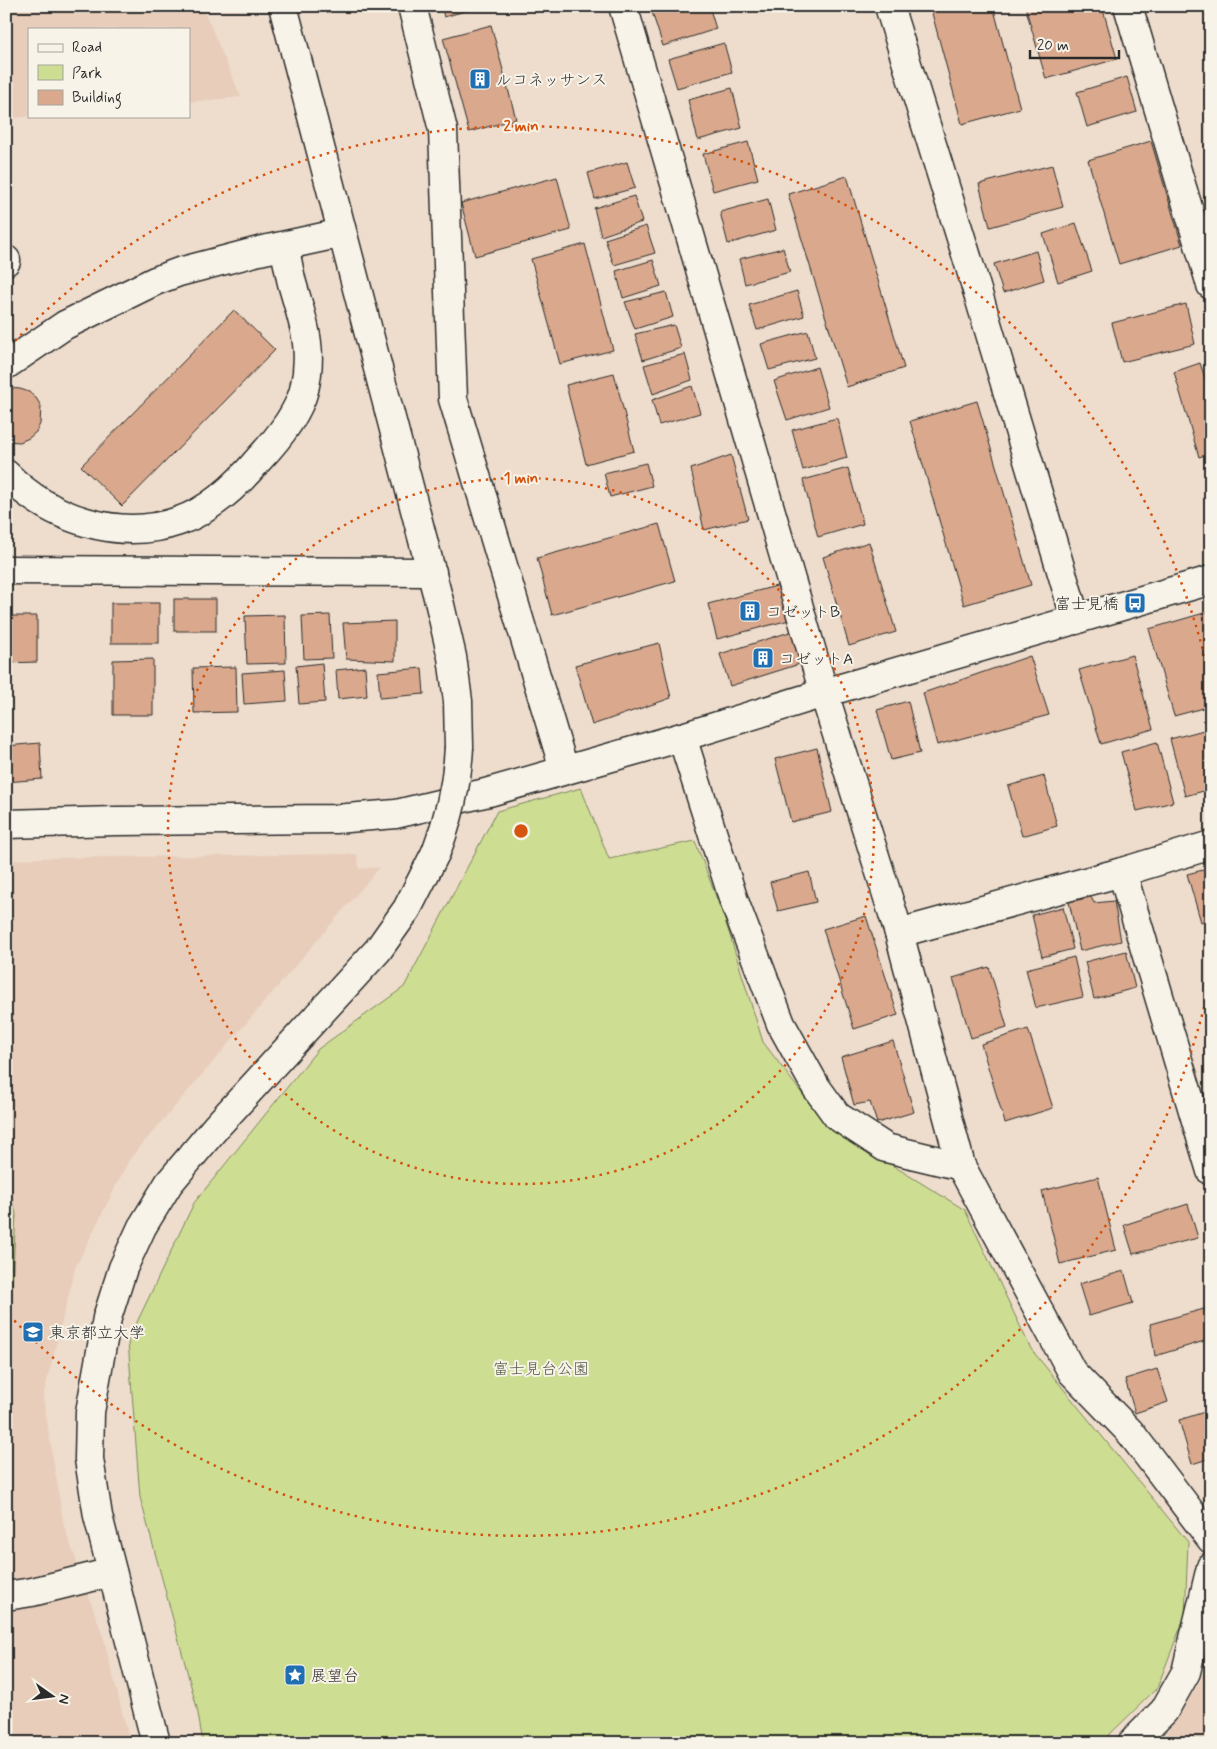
<svg xmlns="http://www.w3.org/2000/svg" width="1217" height="1749" font-family="Mynerve,'Klee One',sans-serif">
	<style>
		.built { fill: #e8cdba }
		.green { fill: #cdde92; stroke: #7c845e }
		.building { fill: #daa98d; stroke: #2b2b2b }
		.lines { fill: none; stroke-linecap: round; stroke-linejoin: round }
		.minor-casing { stroke: #2b2b2b; stroke-width: 31 }
		.minor { stroke: #f7f3e8; stroke-width: 28 }
		.minor-bridge-casing { stroke: #2b2b2b; stroke-width: 31; stroke-linecap: butt }
		.minor-bridge { stroke: #f7f3e8; stroke-width: 28 }
		.ring { fill: none; stroke: #d5540f; stroke-width: 2.5; stroke-dasharray: 2.5 5 }
		.labels { text-anchor: middle; stroke-width: 4; stroke-linejoin: round; paint-order: stroke }
		.poi-label { font-size: 16px; fill: #2b2b2b; stroke: #f7f3e8; text-anchor: start }
		.park-label { font-size: 16px; fill: #545845; stroke: #f7f3e8 }
		.centre { fill: #d5540f; stroke: #f7f3e8; stroke-width: 2.5 }
		.ring-label { font-size: 15px; text-anchor: middle; font-weight: bold; fill: #d5540f; stroke: #f7f3e8; stroke-width: 4; stroke-linejoin: round; paint-order: stroke }
	</style>
	<rect width="100%" height="100%" fill="#eeddcd"/>
	<filter id="ink" filterUnits="userSpaceOnUse"><feTurbulence type="fractalNoise" baseFrequency=".02" numOctaves="2"/><feDisplacementMap in="SourceGraphic" scale="10" xChannelSelector="R" yChannelSelector="G"/><feConvolveMatrix kernelMatrix="1 2 1 2 8 2 1 2 1" color-interpolation-filters="sRGB"/></filter>
	<g filter="url(#ink)">
		<g class="built">
			<polygon points="6,6 202,6 241,97 189,102 189,29 29,29 29,116 32,116 6,119"/>
			<polygon points="357,854 359,869 380,867 129,1160 76,1266 43,1397 64,1526 104,1639 130,1743 6,1743 6,861 37,858"/>
			<polygon points="1211,1658 1211,1743 1160,1743 1200,1682"/>
		</g>
		<g class="green">
			<polygon points="581,788 609,859 695,841 726,923 763,1042 825,1124 965,1210 1031,1349 1188,1542 1185,1616 1157,1688 1101,1743 203,1743 197,1708 140,1497 128,1341 194,1203 318,1049 404,987 497,811"/>
			<polygon points="6,1179 16,1214 12,1286 6,1297"/>
		</g>
		<g class="building">
			<polygon points="441,6 479,6 479,7 444,17"/>
			<polygon points="660,6 709,6 716,29 663,46 651,9"/>
			<polygon points="930,6 993,6 1020,108 962,124"/>
			<polygon points="1025,6 1102,6 1117,59 1046,79"/>
			<polygon points="491,25 516,119 469,132 443,38"/>
			<polygon points="724,43 732,72 677,88 668,59"/>
			<polygon points="1127,77 1137,112 1087,127 1077,92"/>
			<polygon points="732,88 742,128 698,140 688,100"/>
			<polygon points="1151,141 1182,245 1119,264 1088,160"/>
			<polygon points="748,142 758,179 713,191 703,154"/>
			<polygon points="627,162 635,188 595,199 588,173"/>
			<polygon points="1052,165 1063,207 990,227 979,184"/>
			<polygon points="847,176 904,368 847,387 788,194"/>
			<polygon points="557,177 571,230 475,256 461,203"/>
			<polygon points="634,196 642,222 601,236 594,208"/>
			<polygon points="768,199 776,230 728,244 720,212"/>
			<polygon points="1076,223 1092,271 1058,282 1043,234"/>
			<polygon points="646,226 655,253 614,265 605,239"/>
			<polygon points="585,244 613,350 560,364 531,259"/>
			<polygon points="783,248 790,272 745,284 739,259"/>
			<polygon points="1036,251 1044,280 1003,293 994,264"/>
			<polygon points="653,260 661,286 623,298 616,271"/>
			<polygon points="797,291 804,316 757,330 749,305"/>
			<polygon points="666,292 673,317 635,329 625,302"/>
			<polygon points="1186,304 1195,344 1122,362 1112,323"/>
			<polygon points="234,310 275,350 122,506 81,466"/>
			<polygon points="674,325 681,348 643,360 635,334"/>
			<polygon points="808,331 815,358 769,370 761,344"/>
			<polygon points="685,354 692,380 653,394 644,365"/>
			<polygon points="1200,363 1211,396 1211,453 1199,457 1174,372"/>
			<polygon points="817,367 829,407 787,420 774,381"/>
			<polygon points="614,373 634,451 586,464 566,385"/>
			<polygon points="692,386 700,413 659,425 652,400"/>
			<polygon points="11,388 20,389 29,392 36,398 41,406 40,424 36,432 29,438 20,442 6,441 6,390"/>
			<polygon points="977,401 1031,585 964,605 910,421"/>
			<polygon points="837,418 847,458 803,470 792,430"/>
			<polygon points="731,455 748,519 704,530 691,469"/>
			<polygon points="646,463 652,486 610,497 604,473"/>
			<polygon points="848,468 863,524 818,537 803,480"/>
			<polygon points="659,524 675,581 552,615 537,558"/>
			<polygon points="869,542 896,632 849,646 823,557"/>
			<polygon points="784,584 793,619 717,639 708,604"/>
			<rect x="174" y="599" width="42" height="32"/>
			<rect x="111" y="603" width="48" height="40"/>
			<polygon points="1211,611 1211,706 1174,716 1149,629"/>
			<polygon points="285,615 286,663 247,664 245,616"/>
			<polygon points="330,615 332,658 304,659 302,616"/>
			<polygon points="6,616 37,616 37,662 6,663"/>
			<polygon points="395,621 395,661 346,659 343,623"/>
			<polygon points="796,630 806,662 730,686 720,654"/>
			<polygon points="659,643 671,698 592,725 575,665"/>
			<polygon points="1132,655 1153,729 1101,744 1079,670"/>
			<polygon points="1030,656 1049,715 937,745 923,693"/>
			<polygon points="153,659 153,715 113,715 113,660"/>
			<polygon points="322,663 325,702 299,704 296,666"/>
			<polygon points="236,667 237,712 194,713 193,668"/>
			<polygon points="365,667 367,696 338,699 336,670"/>
			<polygon points="422,668 424,694 380,698 378,672"/>
			<polygon points="285,670 287,701 244,704 242,673"/>
			<polygon points="908,701 920,753 891,760 877,710"/>
			<polygon points="1211,728 1211,789 1185,796 1170,739"/>
			<polygon points="1157,742 1173,802 1137,811 1121,752"/>
			<polygon points="40,743 42,779 6,782 6,746"/>
			<polygon points="817,748 832,812 791,822 775,759"/>
			<polygon points="1044,776 1057,826 1022,836 1008,786"/>
			<polygon points="1211,868 1211,919 1201,922 1187,874"/>
			<polygon points="809,872 816,902 778,911 770,882"/>
			<polygon points="1091,897 1094,903 1114,901 1121,941 1080,951 1069,902"/>
			<polygon points="1063,907 1073,949 1042,957 1032,915"/>
			<polygon points="866,916 898,1015 854,1029 823,929"/>
			<polygon points="1126,951 1135,988 1094,999 1085,962"/>
			<polygon points="1074,957 1083,997 1036,1008 1026,969"/>
			<polygon points="989,967 1007,1027 971,1038 953,978"/>
			<polygon points="1028,1029 1053,1108 1005,1123 981,1044"/>
			<polygon points="893,1041 914,1112 877,1123 870,1102 854,1105 841,1057"/>
			<polygon points="1098,1177 1116,1250 1060,1264 1042,1191"/>
			<polygon points="1188,1204 1198,1238 1133,1254 1124,1225"/>
			<polygon points="1124,1271 1133,1303 1089,1316 1079,1284"/>
			<polygon points="1211,1307 1211,1339 1155,1356 1150,1324"/>
			<polygon points="1157,1369 1168,1402 1135,1413 1125,1379"/>
			<polygon points="1211,1410 1211,1458 1192,1464 1179,1420"/>
		</g>
		<g class="lines">
			<g class="minor-casing">
				<g id="minor">
					<polyline points="283,6 440,605 452,657 458,701 459,747"/>
					<polyline points="412,6 443,130 453,399 564,769"/>
					<polyline points="623,6 824,693 899,933 961,1166 1072,1372 1130,1432 1211,1539"/>
					<polyline points="889,6 970,267 1076,620"/>
					<polyline points="1128,6 1211,285"/>
					<polyline points="6,261 6,260"/>
					<polyline points="6,365 65,325 155,281 179,272 259,251 342,233"/>
					<path d="M6,474C50,519 119,542 179,521C211,510 238,484 259,459C277,440 297,416 304,390C314,348 303,322 292,283C289,271 287,258 284,246"/>
					<polyline points="6,570 432,572"/>
					<polyline points="682,737 734,901 781,1024 816,1087 837,1116 886,1148 961,1166"/>
					<polyline points="6,824 116,821 335,819 396,814 489,792 682,737 824,693 1211,580"/>
					<polyline points="1122,872 1211,1171"/>
					<polyline points="899,933 1122,872 1211,845"/>
					<polyline points="6,1596 32,1592 112,1572"/>
					<polyline points="156,1743 98,1516 89,1459 90,1412 107,1318 123,1268 142,1227 169,1183 216,1127 378,950 407,909 436,852"/>
					<polyline points="1132,1743 1164,1711 1186,1672 1211,1567"/>
				</g>
			</g>
			<use href="#minor" class="minor"/>
			<g class="minor-bridge-casing">
				<path id="minor-bridge" d="M436,852C450,816 457,785 459,747"/>
			</g>
			<use href="#minor-bridge" class="minor-bridge"/>
		</g>
	</g>
	<g class="ring">
		<circle cx="521" cy="831" r="353"/>
		<path d="M1211 978A705 705 0 0 1 10 1316M10 346A705 705 0 0 1 1211 684"/>
	</g>
	<defs>
		<g id="building-square" transform="scale(1.125)"><rect x="-9" y="-9" width="18" height="18" rx="4" fill="#1f6fb2" stroke="#f7f3e8"/><path d="M-4-6H4V6H1V3H-1V6H-4ZM-2.5-4.3h1.7v1.8h-1.7ZM.8-4.3h1.7v1.8H.8ZM-2.5-1h1.7V.8h-1.7ZM.8-1h1.7V.8H.8Z" fill="#fff"/></g>
		<g id="bus-square" transform="scale(1.125)"><rect x="-9" y="-9" width="18" height="18" rx="4" fill="#1f6fb2" stroke="#f7f3e8"/><path d="M-5-6H5V4H4V6H2V4H-2V6H-4V4H-5ZM-3.5-4V0h7V-4ZM-3.5 1.2v1.5H-2V1.2ZM2 1.2v1.5H3.5V1.2Z" fill="#fff"/></g>
		<g id="university-square" transform="scale(1.125)"><rect x="-9" y="-9" width="18" height="18" rx="4" fill="#1f6fb2" stroke="#f7f3e8"/><path d="M0-5L7-2L0 1L-7-2ZM-4 1L0 2.5L4 1V4Q0 6-4 4Z" fill="#fff"/></g>
		<g id="sight-square" transform="scale(1.125)"><rect x="-9" y="-9" width="18" height="18" rx="4" fill="#1f6fb2" stroke="#f7f3e8"/><path d="M0-6L1.8-2.2L6-1.7L2.9 1.2L3.7 5.4L0 3.3L-3.7 5.4L-2.9 1.2L-6-1.7L-1.8-2.2Z" fill="#fff"/></g>
	</defs>
	<g fill-rule="evenodd">
		<use href="#building-square" x="480" y="79"/>
		<use href="#bus-square" x="1135" y="603"/>
		<use href="#building-square" x="750" y="611"/>
		<use href="#building-square" x="763" y="658"/>
		<use href="#university-square" x="33" y="1332"/>
		<use href="#sight-square" x="295" y="1675"/>
	</g>
	<g class="labels">
		<g class="poi-label">
			<text x="496" y="85">ルコネッサンス</text>
			<text x="1119" y="609" text-anchor="end">富士見橋</text>
			<text x="766" y="617">コゼットB</text>
			<text x="779" y="664">コゼットA</text>
			<text x="49" y="1338">東京都立大学</text>
			<text x="311" y="1681">展望台</text>
		</g>
		<g class="park-label">
			<text x="541" y="1374">富士見台公園</text>
		</g>
	</g>
	<circle cx="521" cy="831" r="8" class="centre"/>
	<g class="ring-label">
		<text x="521" y="131">2 min</text>
		<text x="521" y="483">1 min</text>
	</g>
	<rect width="1217" height="1749" fill="none" stroke="#f7f3e8" stroke-width="25"/>
	<rect x="12" y="12" width="1192" height="1724" fill="none" stroke="#2b2b2b" stroke-width="2" filter="url(#ink)"/>
	<rect x="28" y="28" width="162" height="90" fill="#f7f3e8" stroke="#a5a39c"/>
	<rect x="38" y="44" width="25" height="8" fill="#f7f3e8" stroke="#a5a39c"/>
	<text x="72" y="52" font-size="15" fill="#2b2b2b">Road</text>
	<rect x="38" y="65" width="25" height="15" fill="#cdde92" stroke="#a5a39c"/>
	<text x="72" y="78" font-size="15" fill="#2b2b2b">Park</text>
	<rect x="38" y="90" width="25" height="15" fill="#daa98d" stroke="#a5a39c"/>
	<text x="72" y="102" font-size="15" fill="#2b2b2b">Building</text>
	<g transform="translate(52 1696) rotate(104)" stroke="#f7f3e8" stroke-width="4" paint-order="stroke">
	<path d="M0-4L9 19L0 12L-9 19Z" fill="#2b2b2b"/>
	<text y="-8" font-size="14" font-weight="bold" text-anchor="middle" fill="#2b2b2b">N</text>
	</g>
	<path d="M1030 50v8h89v-8" fill="none" stroke="#2b2b2b" stroke-width="2.5"/>
	<text x="1037" y="50" font-size="15" fill="#2b2b2b" stroke="#f7f3e8" stroke-width="4" paint-order="stroke">20 m</text>
</svg>
